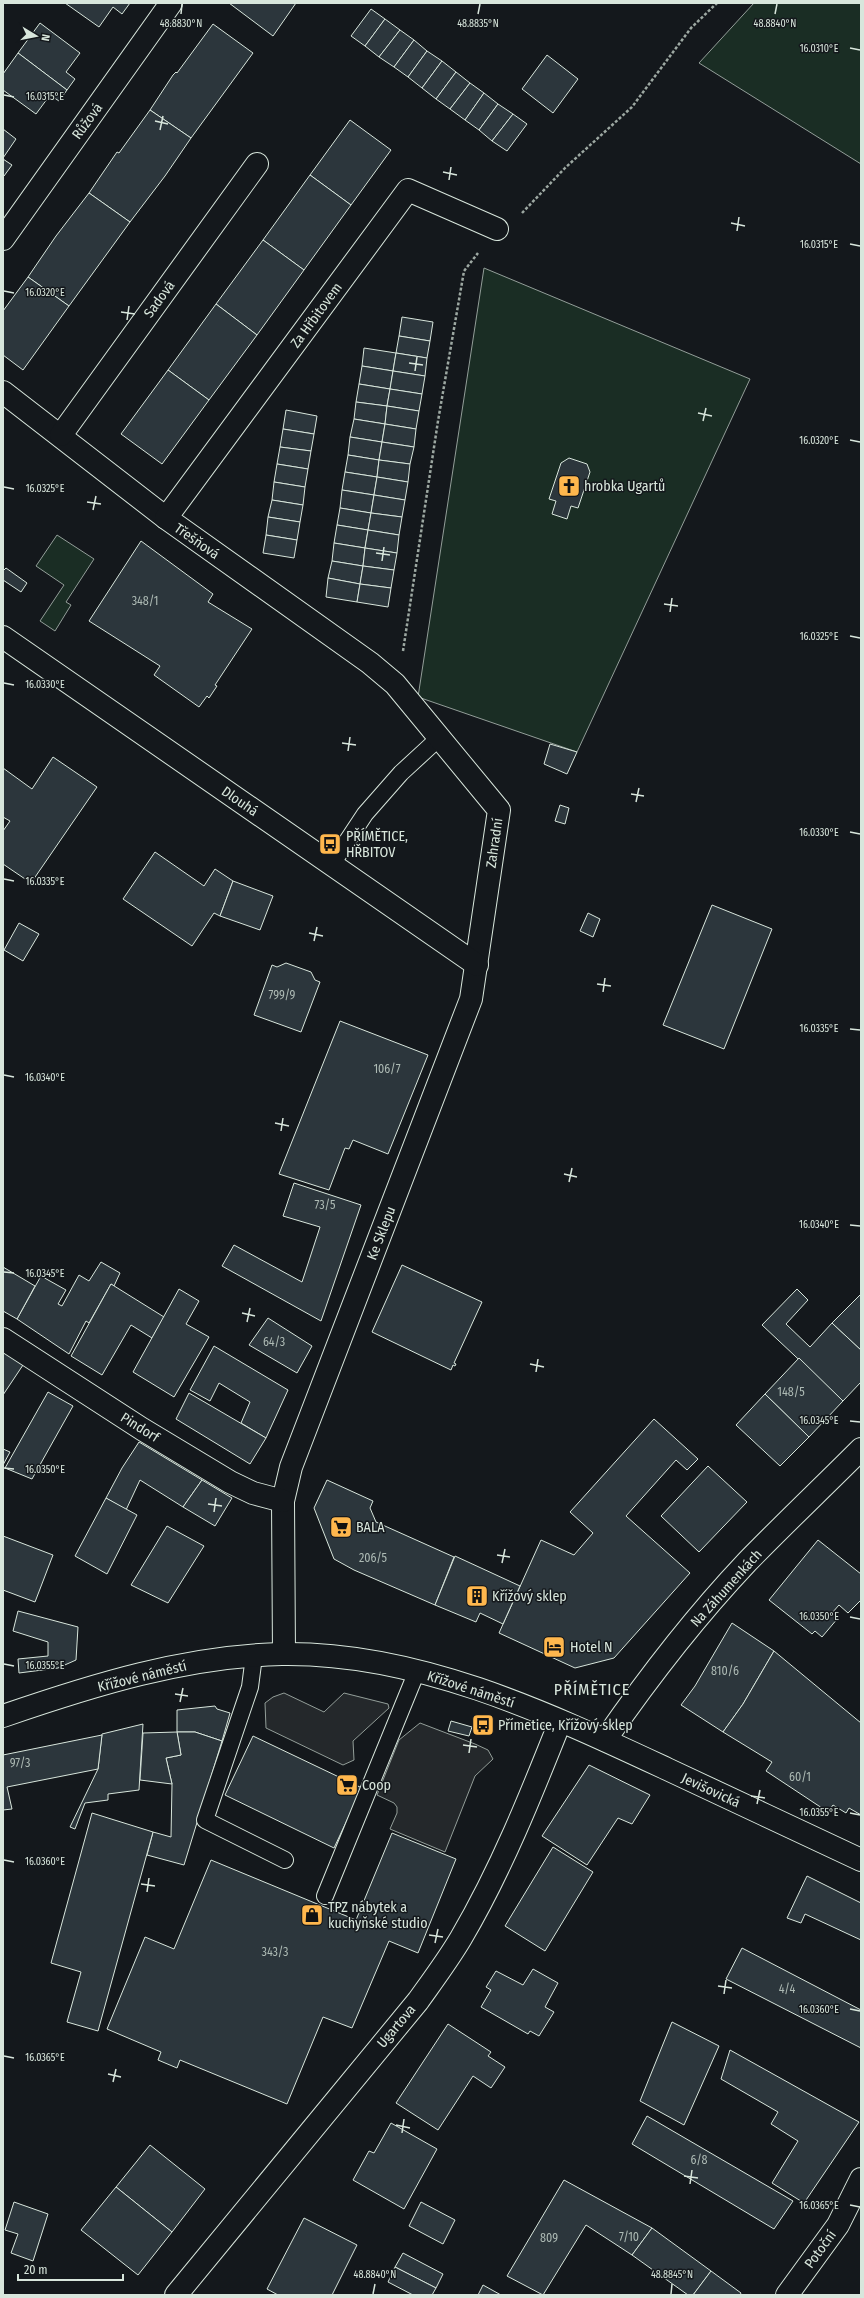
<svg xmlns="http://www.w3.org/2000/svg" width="864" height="2298" font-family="'Fira Sans Condensed',sans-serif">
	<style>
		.green { fill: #1a2d24; stroke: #939e99 }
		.parking { fill: #24282b; stroke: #939e99 }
		.building { fill: #2c363c; stroke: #d8e6dc }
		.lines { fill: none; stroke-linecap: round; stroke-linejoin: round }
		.lane-casing { stroke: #d8e6dc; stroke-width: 18 }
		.street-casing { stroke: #d8e6dc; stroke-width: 24 }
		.secondary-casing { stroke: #d8e6dc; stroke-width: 24 }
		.path { stroke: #9da8a2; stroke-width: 2.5; stroke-dasharray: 3 2; stroke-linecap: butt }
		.lane { stroke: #14181c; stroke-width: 16 }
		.street { stroke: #14181c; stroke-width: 22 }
		.secondary { stroke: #14181c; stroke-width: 22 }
		.ticks { fill: none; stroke: #d8e6dc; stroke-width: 1.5 }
		.labels { text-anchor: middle; stroke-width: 3; stroke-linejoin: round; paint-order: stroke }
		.number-label { font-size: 12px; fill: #adbab4 }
		.street-label { font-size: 14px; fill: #d8e6dc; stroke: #14181c }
		.poi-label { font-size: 14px; fill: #d8e6dc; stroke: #14181c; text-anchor: start }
		.quarter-label { font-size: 16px; letter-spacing: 1px; fill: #d8e6dc; stroke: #14181c }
		.ticks-label { font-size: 10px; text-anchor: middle; fill: #d8e6dc; stroke: #14181c; stroke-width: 3; stroke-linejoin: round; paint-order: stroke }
	</style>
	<rect width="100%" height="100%" fill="#14181c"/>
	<g class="green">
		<polygon points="754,3 861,3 861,164 699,63"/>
		<polygon points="484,268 750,379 577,752 418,697"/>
		<polygon points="57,535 94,559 66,602 71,605 55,631 40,621 64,585 36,566"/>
	</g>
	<g class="parking">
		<polygon points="284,1693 324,1712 344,1693 388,1704 389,1708 353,1741 354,1760 343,1765 266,1728 265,1703 273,1697"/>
		<polygon points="420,1723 475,1744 488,1750 493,1759 475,1776 445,1852 390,1829 397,1813 397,1807 394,1803 377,1795 399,1740"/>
	</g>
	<g class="building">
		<polygon points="65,3 130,3 122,14 113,7 99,27"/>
		<polygon points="229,3 296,3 273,36"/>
		<polygon points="371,9 385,19 365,46 351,36"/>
		<polygon points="385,19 400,30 379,57 365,46"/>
		<polygon points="40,23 80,53 66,72 75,79 67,90 18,53"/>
		<polygon points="213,24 253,53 191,138 150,110 173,75 176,72 177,73"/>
		<polygon points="400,30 414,40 394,67 379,57"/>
		<polygon points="414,40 427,51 408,77 394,67"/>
		<polygon points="427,51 442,61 422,88 408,77"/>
		<polygon points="18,53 67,90 59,101 50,95 36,114 3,90 3,74"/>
		<polygon points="547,55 578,79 553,113 522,89"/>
		<polygon points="442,61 456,72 436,99 422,88"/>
		<polygon points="456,72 470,83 450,109 436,99"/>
		<polygon points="470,83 484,93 465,120 450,109"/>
		<polygon points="484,93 498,104 479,130 465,120"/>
		<polygon points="498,104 513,114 492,141 479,130"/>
		<polygon points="150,110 191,138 165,176 130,222 89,193 117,152 119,153"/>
		<polygon points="513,114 527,124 507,151 492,141"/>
		<polygon points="350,120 391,150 351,205 310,175"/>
		<polygon points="3,129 16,139 3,158"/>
		<polygon points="3,159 12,165 4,176 3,175"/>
		<polygon points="310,175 351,205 304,270 263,240"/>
		<polygon points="89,193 130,222 69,306 28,277 56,236"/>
		<polygon points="263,240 304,270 257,335 216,304"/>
		<polygon points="28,277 69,306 23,370 3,355 3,311"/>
		<polygon points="216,304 257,335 209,400 168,370"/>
		<polygon points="402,317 433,322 430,341 399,336"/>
		<polygon points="399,336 430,341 427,358 396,353"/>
		<polygon points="364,348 396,353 393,371 362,366"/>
		<polygon points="396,353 427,358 425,376 393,371"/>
		<polygon points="362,366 393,371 390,389 359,384"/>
		<polygon points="168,370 209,400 162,464 121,434"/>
		<polygon points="393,371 425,376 422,394 390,389"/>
		<polygon points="359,384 390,389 387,406 356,402"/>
		<polygon points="390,389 422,394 419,411 387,406"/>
		<polygon points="356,402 387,406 385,424 354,419"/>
		<polygon points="387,406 419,411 416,429 385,424"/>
		<polygon points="286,410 317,416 314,434 283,429"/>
		<polygon points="354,419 385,424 382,442 350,437"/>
		<polygon points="385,424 416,429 414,447 382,442"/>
		<polygon points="283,429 314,434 311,451 280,447"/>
		<polygon points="350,437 382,442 379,460 348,455"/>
		<polygon points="382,442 414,447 410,464 379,460"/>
		<polygon points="280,447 311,451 308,469 277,464"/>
		<polygon points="348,455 379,460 377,477 345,472"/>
		<polygon points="569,458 587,464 590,472 578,508 571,506 567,519 552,514 556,501 549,499 561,463"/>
		<polygon points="379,460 410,464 408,482 377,477"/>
		<polygon points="277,464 308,469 305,487 274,482"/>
		<polygon points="345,472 377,477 374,495 342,490"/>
		<polygon points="377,477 408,482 405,500 374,495"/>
		<polygon points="274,482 305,487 303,505 272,500"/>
		<polygon points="342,490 374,495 371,513 340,508"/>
		<polygon points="374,495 405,500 402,517 371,513"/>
		<polygon points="272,500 303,505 300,522 268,517"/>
		<polygon points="340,508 371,513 368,530 337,525"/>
		<polygon points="371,513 402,517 399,535 368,530"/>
		<polygon points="268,517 300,522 297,540 266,535"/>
		<polygon points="337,525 368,530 365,548 334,543"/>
		<polygon points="368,530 399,535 397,553 365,548"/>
		<polygon points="266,535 297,540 294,558 263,553"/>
		<polygon points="141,541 213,594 208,602 252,629 215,685 217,686 209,698 207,696 199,707 154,675 160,666 89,621"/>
		<polygon points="334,543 365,548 363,566 332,561"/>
		<polygon points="365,548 397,553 394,570 363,566"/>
		<polygon points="332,561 363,566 360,584 328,578"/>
		<polygon points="363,566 394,570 391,588 360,584"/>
		<polygon points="6,568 27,583 21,592 3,580 3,571"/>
		<polygon points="328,578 360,584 357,602 326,597"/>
		<polygon points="360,584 391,588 388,607 357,602"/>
		<polygon points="550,744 577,752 567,774 544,764"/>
		<polygon points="53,757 97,787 31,883 3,864 3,831 10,821 3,817 3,768 32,789"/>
		<polygon points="560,805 569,808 565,824 555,821"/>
		<polygon points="155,852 204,886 215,869 233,881 220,916 214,913 192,946 123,899"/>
		<polygon points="233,881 273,896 260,930 220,916"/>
		<polygon points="712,905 772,929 724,1049 663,1025"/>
		<polygon points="588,913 600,919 593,937 580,931"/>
		<polygon points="19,923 39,934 23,961 4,950"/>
		<polygon points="286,963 311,972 315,980 320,982 301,1032 254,1015 272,965 277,967"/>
		<polygon points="340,1021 428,1055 388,1154 353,1140 349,1149 345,1148 329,1190 279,1174"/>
		<polygon points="294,1183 361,1205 321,1321 222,1266 234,1245 302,1282 320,1227 283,1216"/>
		<polygon points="101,1262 120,1273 114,1286 111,1284 89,1323 86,1321 69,1354 17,1319 41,1276 66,1290 58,1304 62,1306 79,1275 89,1281"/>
		<polygon points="402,1265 482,1302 454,1363 456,1364 455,1366 453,1365 451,1370 372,1332"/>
		<polygon points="3,1267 35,1286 17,1319 3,1311"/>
		<polygon points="111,1284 164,1317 152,1338 131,1325 102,1375 71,1356"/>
		<polygon points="179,1289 199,1301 186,1324 209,1337 174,1397 133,1372"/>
		<polygon points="797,1289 808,1300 786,1324 810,1347 832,1323 861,1350 861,1382 843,1401 762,1325"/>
		<polygon points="860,1295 861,1296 861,1350 832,1323"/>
		<polygon points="268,1318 312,1346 297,1373 249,1345"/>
		<polygon points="214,1346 288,1390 266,1438 241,1423 250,1402 219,1383 210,1401 190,1390"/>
		<polygon points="3,1352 23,1365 3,1395"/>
		<polygon points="799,1358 843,1401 809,1437 765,1394"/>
		<polygon points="48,1392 73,1406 32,1479 5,1468"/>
		<polygon points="189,1393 266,1438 250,1464 176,1419"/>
		<polygon points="765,1394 809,1437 780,1466 736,1425"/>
		<polygon points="654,1419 698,1459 687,1470 676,1460 626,1516 690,1573 614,1658 575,1668 499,1633 541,1540 574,1555 593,1533 570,1512"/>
		<polygon points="139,1442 202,1480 183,1507 140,1480 126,1510 106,1498 122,1468"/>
		<polygon points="3,1449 10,1452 3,1465"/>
		<polygon points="708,1466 747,1502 699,1552 661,1516"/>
		<polygon points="202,1480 232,1498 215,1526 183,1507"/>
		<polygon points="327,1480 373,1501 370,1508 376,1522 454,1557 435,1605 354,1570 334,1559 314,1508"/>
		<polygon points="106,1498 137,1515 107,1574 75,1556"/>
		<polygon points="167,1526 204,1546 168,1603 131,1585"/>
		<polygon points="3,1536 53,1555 35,1602 3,1590"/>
		<polygon points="818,1540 861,1574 861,1600 848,1613 839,1605 832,1613 838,1618 822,1637 815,1631 812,1634 769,1600"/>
		<polygon points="455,1556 520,1586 503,1624 480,1613 476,1622 435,1605"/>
		<polygon points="18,1611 78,1627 76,1660 58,1668 19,1673 18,1659 48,1656 48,1642 13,1631"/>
		<polygon points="732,1623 774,1651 743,1704 723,1732 681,1705 695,1686"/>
		<polygon points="774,1651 861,1723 861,1815 849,1808 846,1813 833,1805 828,1812 766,1771 772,1762 723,1732 743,1704"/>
		<polygon points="215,1706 217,1709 230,1713 222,1741 195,1732 177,1732 177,1710"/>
		<polygon points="451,1721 472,1727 469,1736 448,1731"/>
		<polygon points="143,1724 139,1790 108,1794 108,1800 85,1803 75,1829 70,1827 98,1769 102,1734"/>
		<polygon points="177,1732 195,1732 222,1741 184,1865 147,1855 153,1832 171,1837 172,1784 166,1758 181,1755"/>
		<polygon points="177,1732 181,1755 166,1758 172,1784 140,1780 143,1733"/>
		<polygon points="102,1735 98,1769 7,1787 12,1809 3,1810 3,1755"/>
		<polygon points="253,1736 362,1788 334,1848 225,1795"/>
		<polygon points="589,1765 650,1795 632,1824 618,1818 587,1865 542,1836"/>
		<polygon points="92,1813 153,1832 98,2031 67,2022 81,1972 51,1963"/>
		<polygon points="392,1833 456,1859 418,1953 389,1941 352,2028 323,2017 287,2104 180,2060 177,2068 158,2060 161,2052 107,2029 145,1937 174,1949 211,1860 356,1920"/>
		<polygon points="553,1847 593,1872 545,1951 505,1926"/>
		<polygon points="807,1876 861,1903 861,1940 805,1914 801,1923 787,1918"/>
		<polygon points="742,1948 861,2010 861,2048 726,1979"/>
		<polygon points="533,1969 558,1983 545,2007 554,2012 539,2036 530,2031 528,2034 481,2007 491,1990 486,1987 496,1971 523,1985"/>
		<polygon points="672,2022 719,2046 684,2125 640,2101"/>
		<polygon points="448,2024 491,2052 488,2056 505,2067 491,2088 473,2076 438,2130 396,2103"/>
		<polygon points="730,2050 859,2122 804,2203 772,2183 798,2141 771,2124 778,2112 721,2079"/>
		<polygon points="647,2116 793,2201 774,2229 632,2144"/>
		<polygon points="391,2123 437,2149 404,2209 353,2180 369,2151 374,2153"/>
		<polygon points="150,2145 205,2189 172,2232 116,2187"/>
		<polygon points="564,2180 652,2228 632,2255 586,2225 543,2295 507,2276"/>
		<polygon points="116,2187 172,2232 138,2275 81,2230"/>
		<polygon points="14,2202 48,2214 33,2261 11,2253 18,2234 5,2230"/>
		<polygon points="421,2202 455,2220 443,2244 409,2226"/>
		<polygon points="304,2218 357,2245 332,2295 278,2295 267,2289"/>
		<polygon points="652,2228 711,2271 693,2295 688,2295 632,2255"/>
		<polygon points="403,2253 443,2274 436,2288 395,2267"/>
		<polygon points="395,2267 436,2288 432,2295 413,2295 388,2282"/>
		<polygon points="711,2271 741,2293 740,2295 693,2295"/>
		<polygon points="483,2285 501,2295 478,2295"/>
	</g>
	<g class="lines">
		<g class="lane-casing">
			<g id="lane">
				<polyline points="332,864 365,814 401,773 439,738"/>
				<polyline points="254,1656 250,1687 205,1820 285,1860"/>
				<polyline points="325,1896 417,1671"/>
			</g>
		</g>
		<g class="street-casing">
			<g id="street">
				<polyline points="3,239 171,3"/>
				<polyline points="3,392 166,518 370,663 395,684 499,810 471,999 291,1467 283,1501 284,1654"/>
				<polyline points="61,435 257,164"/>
				<polyline points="166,518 408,190 497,229"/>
				<polyline points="3,637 477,965"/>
				<polyline points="3,1339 142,1429 230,1482 253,1493 283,1501"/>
				<path d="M605,1740C648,1678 695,1617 747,1562C784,1524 823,1487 861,1449"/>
				<path d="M176,2295L418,2001C433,1980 448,1960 461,1938C501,1870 531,1795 560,1722"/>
				<polyline points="787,2295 838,2225 861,2179"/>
			</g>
		</g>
		<g class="secondary-casing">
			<path id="secondary" d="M3,1716C93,1685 186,1656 282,1654C418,1652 547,1713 667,1769C732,1799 796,1830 861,1860"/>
		</g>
		<g class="path">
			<polyline points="522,213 565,168 632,107 691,28 717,3"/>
			<polyline points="403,651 438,421 464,271 478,253"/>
		</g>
		<use href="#lane" class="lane"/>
		<use href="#street" class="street"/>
		<use href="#secondary" class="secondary"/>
	</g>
	<path class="ticks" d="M181,14L182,4M478,14L480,4M775,14L777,4M850,48L860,50M4,95L14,97M155,121L168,124M160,130L163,116M443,172L457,175M449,180L451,167M731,223L745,226M737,231L739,217M850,244L860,246M4,291L14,293M121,312L135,314M127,320L129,306M409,363L423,365M415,371L417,357M698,413L712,416M703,421L706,408M850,440L860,442M4,487L14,489M87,502L101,504M93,510L96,496M376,553L390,555M382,561L384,547M664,604L678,606M670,612L672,598M850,636L860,638M4,683L14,685M342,743L356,745M348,751L350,737M631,794L644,796M636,802L639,788M850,832L860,834M4,879L14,881M309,933L323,936M314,941L317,927M597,984L611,986M603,992L605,978M850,1029L860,1030M4,1075L14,1077M275,1123L289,1126M281,1131L283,1118M564,1174L577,1177M569,1182L572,1168M850,1225L860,1226M4,1272L14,1273M242,1313L255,1316M247,1322L250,1308M530,1364L544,1367M536,1372L538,1359M850,1421L860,1422M4,1468L14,1469M208,1504L222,1506M214,1512L216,1498M497,1555L510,1557M502,1563L505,1549M850,1617L860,1619M4,1664L14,1666M175,1694L188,1696M180,1702L183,1688M463,1745L477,1747M469,1753L471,1739M751,1796L765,1798M757,1804L760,1790M850,1813L860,1815M4,1860L14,1862M141,1884L155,1886M147,1892L149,1878M429,1935L443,1937M435,1943L438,1929M718,1986L732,1988M724,1994L726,1980M850,2009L860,2011M4,2056L14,2058M108,2074L121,2077M113,2082L116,2069M396,2125L410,2128M402,2133L404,2119M684,2176L698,2178M690,2184L692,2170M850,2205L860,2207M373,2294L375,2284M671,2294L672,2284"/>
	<defs>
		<g id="church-square" transform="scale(1.15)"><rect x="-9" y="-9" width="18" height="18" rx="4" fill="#ffb74d" stroke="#14181c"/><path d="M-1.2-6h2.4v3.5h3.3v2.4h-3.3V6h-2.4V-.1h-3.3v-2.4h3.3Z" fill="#111"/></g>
		<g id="bus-square" transform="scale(1.15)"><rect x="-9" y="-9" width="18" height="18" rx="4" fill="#ffb74d" stroke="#14181c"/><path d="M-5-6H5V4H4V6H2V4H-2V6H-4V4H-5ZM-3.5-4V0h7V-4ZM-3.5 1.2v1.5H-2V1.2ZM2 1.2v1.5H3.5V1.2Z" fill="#111"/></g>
		<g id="supermarket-square" transform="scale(1.15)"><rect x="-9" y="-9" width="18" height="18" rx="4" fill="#ffb74d" stroke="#14181c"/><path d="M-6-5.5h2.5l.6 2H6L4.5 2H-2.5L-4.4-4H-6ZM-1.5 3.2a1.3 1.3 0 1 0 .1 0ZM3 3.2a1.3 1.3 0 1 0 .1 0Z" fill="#111"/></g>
		<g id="building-square" transform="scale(1.15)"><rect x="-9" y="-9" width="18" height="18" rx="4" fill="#ffb74d" stroke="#14181c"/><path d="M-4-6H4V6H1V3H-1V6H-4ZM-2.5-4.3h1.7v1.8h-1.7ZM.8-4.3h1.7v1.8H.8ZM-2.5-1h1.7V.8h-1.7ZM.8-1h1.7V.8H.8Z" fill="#111"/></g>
		<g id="hotel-square" transform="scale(1.15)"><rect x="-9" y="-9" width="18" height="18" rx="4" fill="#ffb74d" stroke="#14181c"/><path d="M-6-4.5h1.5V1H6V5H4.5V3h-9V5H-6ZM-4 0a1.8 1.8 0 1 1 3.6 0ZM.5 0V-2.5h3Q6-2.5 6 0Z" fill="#111"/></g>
		<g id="shop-square" transform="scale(1.15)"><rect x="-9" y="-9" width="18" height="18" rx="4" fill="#ffb74d" stroke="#14181c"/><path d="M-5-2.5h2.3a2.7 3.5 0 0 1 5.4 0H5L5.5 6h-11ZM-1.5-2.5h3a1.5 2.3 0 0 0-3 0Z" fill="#111"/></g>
	</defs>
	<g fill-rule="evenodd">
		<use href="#church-square" x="569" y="486"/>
		<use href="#bus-square" x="330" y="844"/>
		<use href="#supermarket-square" x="341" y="1527"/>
		<use href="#building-square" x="477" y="1596"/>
		<use href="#hotel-square" x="554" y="1647"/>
		<use href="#bus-square" x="483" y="1725"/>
		<use href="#supermarket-square" x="347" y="1785"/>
		<use href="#shop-square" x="312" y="1915"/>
	</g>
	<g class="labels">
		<g class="number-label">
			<text x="145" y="605">348/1</text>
			<text x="282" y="999">799/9</text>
			<text x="387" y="1073">106/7</text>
			<text x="325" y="1209">73/5</text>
			<text x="274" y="1346">64/3</text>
			<text x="791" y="1396">148/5</text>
			<text x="373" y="1562">206/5</text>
			<text x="725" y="1675">810/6</text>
			<text x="20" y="1767">97/3</text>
			<text x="800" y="1781">60/1</text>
			<text x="275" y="1956">343/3</text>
			<text x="787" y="1993">4/4</text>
			<text x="699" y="2164">6/8</text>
			<text x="629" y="2241">7/10</text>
			<text x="549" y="2242">809</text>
		</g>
		<g class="street-label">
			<text transform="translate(87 121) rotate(-54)" y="5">Růžová</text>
			<text transform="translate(159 299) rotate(-54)" y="5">Sadová</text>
			<text transform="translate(316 315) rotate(-54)" y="5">Za Hřbitovem</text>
			<text transform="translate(197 541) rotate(35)" y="5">Třešňová</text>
			<text transform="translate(240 801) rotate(35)" y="5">Dlouhá</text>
			<text transform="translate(494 843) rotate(-82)" y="5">Zahradní</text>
			<text transform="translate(381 1233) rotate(-69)" y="5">Ke Sklepu</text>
			<text transform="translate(140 1427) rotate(32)" y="5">Pindorf</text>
			<text transform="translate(726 1588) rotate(-48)" y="5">Na Záhumenkách</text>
			<text transform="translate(142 1676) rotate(-14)" y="5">Křížové náměstí</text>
			<text transform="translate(471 1689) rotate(18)" y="5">Křížové náměstí</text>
			<text transform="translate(711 1790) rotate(25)" y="5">Jevišovická</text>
			<text transform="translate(396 2026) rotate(-50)" y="5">Ugartova</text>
			<text transform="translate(820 2249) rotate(-54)" y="5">Potoční</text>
		</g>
		<g class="poi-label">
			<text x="584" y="491">hrobka Ugartů</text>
			<text x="346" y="841">PŘÍMĚTICE,<tspan x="346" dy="16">HŘBITOV</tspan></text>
			<text x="356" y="1532">BALA</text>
			<text x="492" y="1601">Křížový sklep</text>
			<text x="570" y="1652">Hotel N</text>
			<text x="498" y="1730">Přímetice, Křížový sklep</text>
			<text x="362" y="1790">Coop</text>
			<text x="328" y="1912">TPZ nábytek a<tspan x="328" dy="16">kuchyňské studio</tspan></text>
		</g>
		<g class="quarter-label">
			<text x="592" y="1695">PŘÍMĚTICE</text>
		</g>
	</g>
	<g class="ticks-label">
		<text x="775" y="27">48.8840°N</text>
		<text x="181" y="27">48.8830°N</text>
		<text x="478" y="27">48.8835°N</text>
		<text x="819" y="52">16.0310°E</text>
		<text x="45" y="100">16.0315°E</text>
		<text x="819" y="248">16.0315°E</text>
		<text x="45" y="296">16.0320°E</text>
		<text x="819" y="444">16.0320°E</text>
		<text x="45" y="492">16.0325°E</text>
		<text x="819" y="640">16.0325°E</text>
		<text x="45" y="688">16.0330°E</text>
		<text x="819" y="836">16.0330°E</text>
		<text x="45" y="885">16.0335°E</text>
		<text x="819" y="1032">16.0335°E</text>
		<text x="45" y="1081">16.0340°E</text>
		<text x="819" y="1228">16.0340°E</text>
		<text x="45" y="1277">16.0345°E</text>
		<text x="819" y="1424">16.0345°E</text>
		<text x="45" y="1473">16.0350°E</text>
		<text x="819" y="1620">16.0350°E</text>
		<text x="45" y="1669">16.0355°E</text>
		<text x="819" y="1816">16.0355°E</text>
		<text x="45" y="1865">16.0360°E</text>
		<text x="819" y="2013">16.0360°E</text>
		<text x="45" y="2061">16.0365°E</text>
		<text x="819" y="2209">16.0365°E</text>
		<text x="375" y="2278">48.8840°N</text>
		<text x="672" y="2278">48.8845°N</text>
	</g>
	<rect width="864" height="2298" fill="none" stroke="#d8e6dc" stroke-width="8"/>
	<g transform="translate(36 36) rotate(100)" stroke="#14181c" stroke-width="3" paint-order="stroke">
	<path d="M0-3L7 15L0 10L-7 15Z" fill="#d8e6dc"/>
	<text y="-6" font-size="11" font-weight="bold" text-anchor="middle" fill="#d8e6dc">N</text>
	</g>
	<path d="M18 2274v6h105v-6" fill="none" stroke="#d8e6dc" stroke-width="2"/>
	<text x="24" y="2274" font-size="12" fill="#d8e6dc" stroke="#14181c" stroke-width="3" paint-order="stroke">20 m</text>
</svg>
